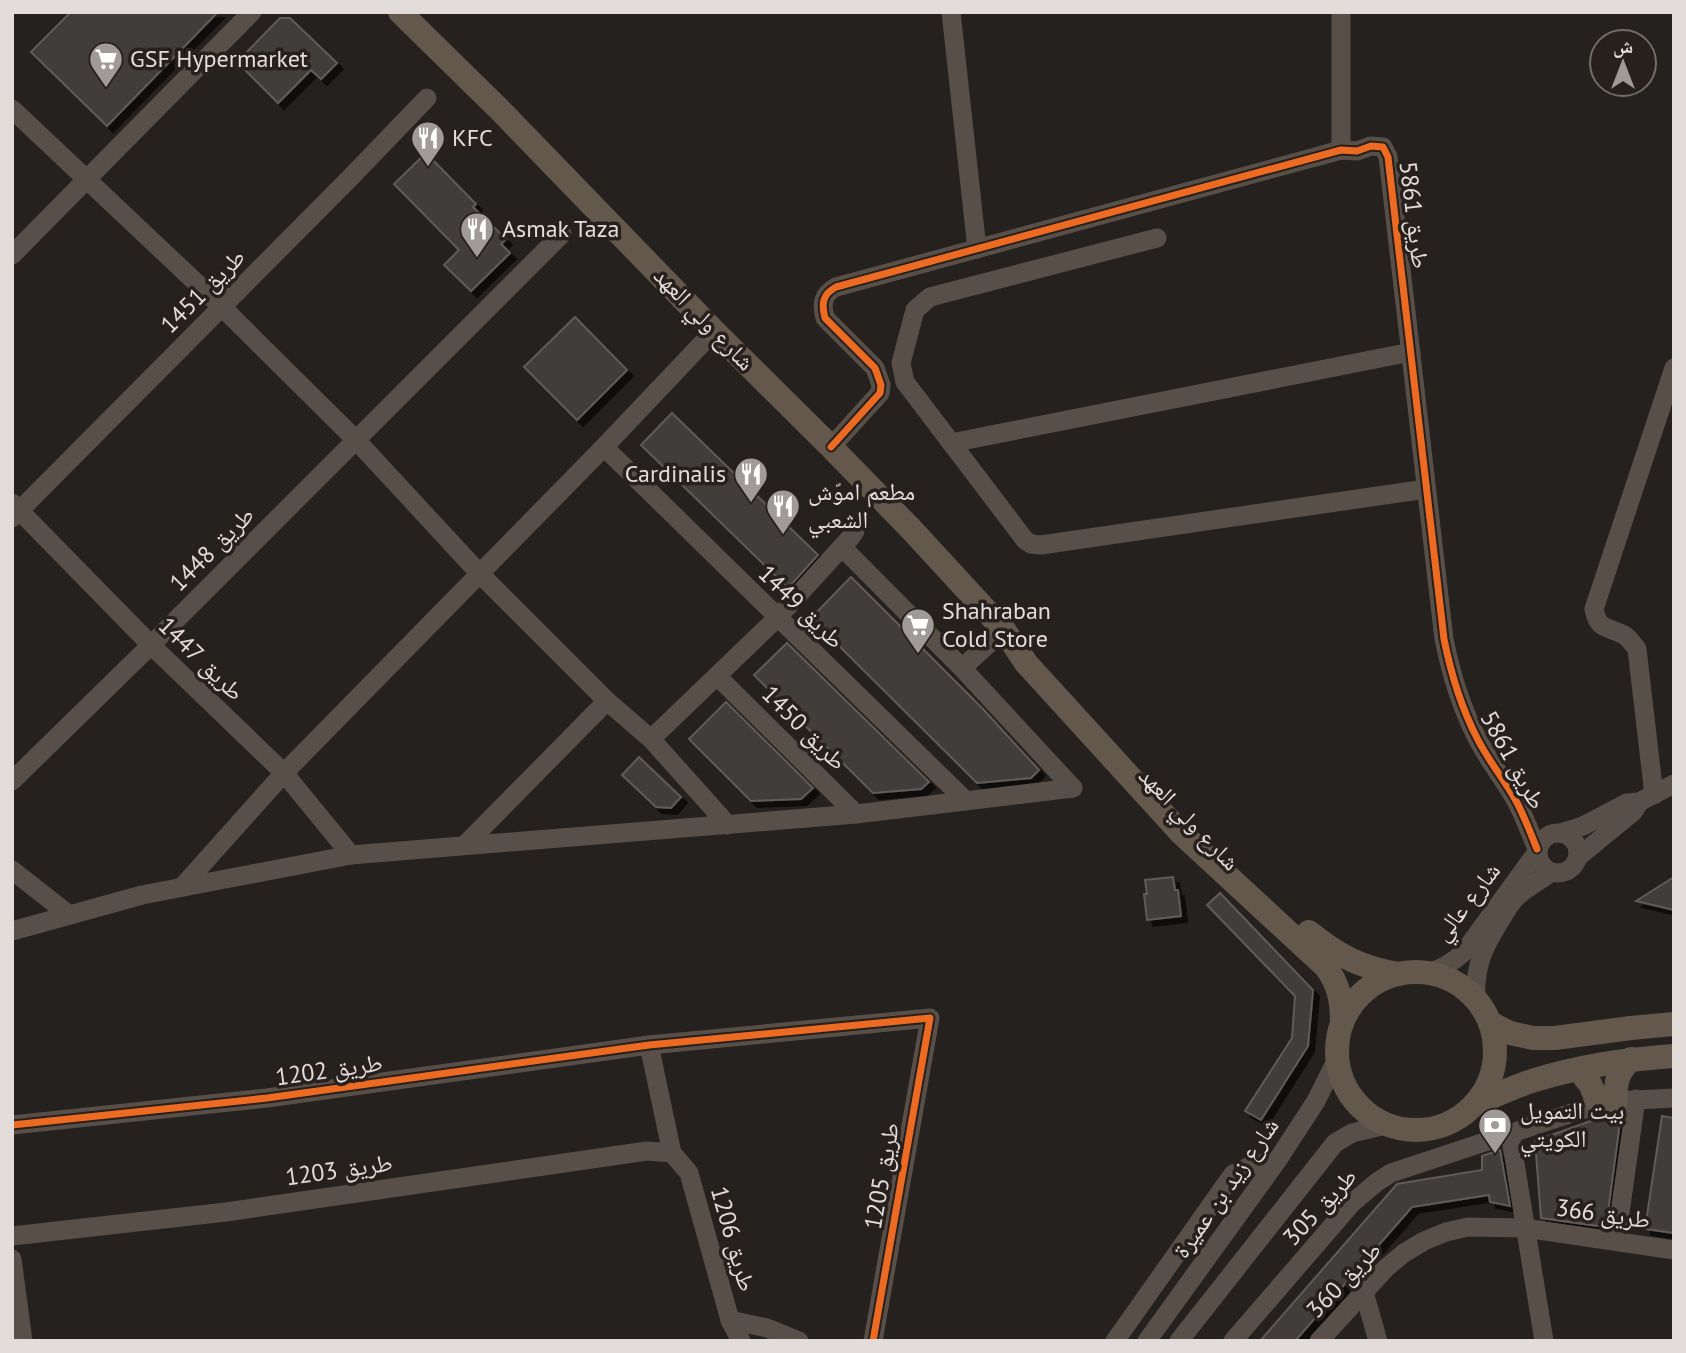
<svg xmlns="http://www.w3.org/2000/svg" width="1686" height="1353" font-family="'PT Sans','Noto Naskh Arabic',sans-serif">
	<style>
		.building { fill: #403c3b; stroke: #5f5b5a; stroke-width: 2; filter: url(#shadow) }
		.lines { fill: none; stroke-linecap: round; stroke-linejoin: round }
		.minor { stroke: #585048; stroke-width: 19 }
		.major { stroke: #63584b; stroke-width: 24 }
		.cycleway-casing { stroke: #27201d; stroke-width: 11 }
		.cycleway { stroke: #ed6a23; stroke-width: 7 }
		.labels { text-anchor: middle; stroke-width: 7; stroke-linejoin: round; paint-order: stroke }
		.poi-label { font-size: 24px; fill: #e2dddb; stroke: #27201d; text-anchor: start }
		.street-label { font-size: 24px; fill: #e2dddb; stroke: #27201d }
	</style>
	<defs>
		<filter id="shadow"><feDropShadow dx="6" dy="6" stdDeviation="0" flood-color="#0009"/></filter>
	</defs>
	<rect width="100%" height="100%" fill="#25211f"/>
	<g class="building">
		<polygon points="71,12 218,12 107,126 31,52"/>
		<polygon points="280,18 290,18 337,63 321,79 311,70 278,103 237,62"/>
		<polygon points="426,153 476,204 473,207 506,239 501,244 510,253 471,291 444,265 459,250 394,184"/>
		<polygon points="575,317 627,370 577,420 524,367"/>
		<polygon points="672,413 818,555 788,588 641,445"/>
		<polygon points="851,577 982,708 1039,770 1031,778 977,783 811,618"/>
		<polygon points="787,643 929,782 921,789 873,793 754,675"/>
		<polygon points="726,702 813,788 801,799 751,801 689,739"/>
		<polygon points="639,757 681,797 671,808 656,807 622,775"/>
		<polygon points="1173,877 1175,890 1178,890 1181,916 1147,920 1144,894 1147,894 1145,880"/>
		<polygon points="1674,877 1674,910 1636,901"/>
		<polygon points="1220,893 1313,990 1308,1046 1261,1120 1245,1111 1292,1038 1295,996 1207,905"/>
		<polygon points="1610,1114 1615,1116 1620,1122 1606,1227 1541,1218 1535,1141"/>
		<polygon points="1662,1116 1674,1118 1674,1233 1645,1229"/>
		<polygon points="1500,1150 1510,1206 1490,1202 1489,1195 1412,1207 1295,1341 1260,1341 1397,1184 1482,1170 1482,1156"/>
	</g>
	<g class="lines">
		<g class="minor">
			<polyline points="951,12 977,249"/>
			<polyline points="12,109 222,307 356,440 480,574 607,701 651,739 728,825"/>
			<polyline points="1341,150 1341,12"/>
			<polyline points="1157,238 930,297 915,310 901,363 905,382 1025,540 1031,544 1041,545 1426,489"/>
			<polyline points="12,255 252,12"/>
			<polyline points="951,443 1411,352"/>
			<polyline points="604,447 966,801"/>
			<path d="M831,447L880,393L881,385L875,368L825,318C821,303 823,294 836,287L1341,150L1357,151L1371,146L1383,147L1388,157L1444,639C1451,674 1461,707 1477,738C1488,760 1503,778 1515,799C1524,815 1530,832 1537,849"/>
			<polyline points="12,503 151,645 284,773 351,855"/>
			<polyline points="12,518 349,179 427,98"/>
			<polyline points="842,547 962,668 1073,788"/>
			<polyline points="962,668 1004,630"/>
			<polyline points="717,676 856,814"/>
			<polyline points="651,739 777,618 851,537 855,531"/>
			<polyline points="12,781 151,645 562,234"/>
			<path d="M1654,795L1637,649C1633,644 1629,638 1624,635C1608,626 1598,631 1594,609L1674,368"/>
			<circle cx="1558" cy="853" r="20"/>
			<polyline points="1560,833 1583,826 1627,803 1639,802 1674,784"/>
			<polyline points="465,845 607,701"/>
			<polyline points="1577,858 1633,812 1639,803"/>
			<polyline points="12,870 68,914"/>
			<polyline points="182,887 284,773 604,447 714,331"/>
			<polyline points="12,931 142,895 351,855 856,814 1073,788"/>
			<path d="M1428,973C1442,969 1453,962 1464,952L1537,852"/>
			<path d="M1476,999C1474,964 1485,945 1503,916C1508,908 1512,900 1520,894C1530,886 1542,879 1552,872"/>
			<polyline points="649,1045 672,1153 689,1173 730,1320 741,1341"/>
			<polyline points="12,1125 267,1098 649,1045 930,1018 873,1341"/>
			<polyline points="1510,1133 1544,1341"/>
			<polyline points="12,1236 226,1212 647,1151 672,1153"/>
			<polyline points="1616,1241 1636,1099"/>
			<polyline points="12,1259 23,1341"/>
			<polyline points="1364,1292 1378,1341"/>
			<polyline points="730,1320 767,1328 799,1341"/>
			<polyline points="1115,1341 1233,1174 1252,1165 1277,1161"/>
			<polyline points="1147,1341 1277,1161 1316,1101 1337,1059"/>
			<polyline points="1179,1341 1335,1143 1352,1133 1386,1125"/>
			<polyline points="1233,1341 1352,1203 1377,1182 1391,1173 1599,1104 1616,1101 1674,1098"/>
			<polyline points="1319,1341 1386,1268 1404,1253 1424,1241 1446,1232 1468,1227 1524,1228 1674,1250"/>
		</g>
		<g class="major">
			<path d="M400,12L500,110L714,331L831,447L911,529L1004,630L1026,663L1181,833L1326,967C1339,985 1342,1001 1342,1023"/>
			<path d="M1309,932C1338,956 1362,968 1399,974"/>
			<circle cx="1416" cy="1051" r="79"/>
			<polyline points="1490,1023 1510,1033 1533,1038 1555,1038 1631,1028 1674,1024"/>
			<polyline points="1578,1069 1590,1084 1599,1104"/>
			<path d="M1616,1101C1615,1082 1617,1073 1631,1059"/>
			<path d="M1475,1104C1495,1096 1515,1086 1535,1080C1581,1066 1627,1059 1674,1056"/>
		</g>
		<g class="cycleway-casing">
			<g id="cycleway">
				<path d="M831,447L880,393L881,385L875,368L825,318C821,303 823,294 836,287L1341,150L1357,151L1371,146L1383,147L1388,157L1444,639C1451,674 1461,707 1477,738C1488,760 1503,778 1515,799C1524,815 1530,832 1537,849"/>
				<polyline points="12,1125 267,1098 649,1045 930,1018 873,1341"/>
			</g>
		</g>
		<use href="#cycleway" class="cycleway"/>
	</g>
	<defs>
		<g id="supermarket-pin" transform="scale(1.75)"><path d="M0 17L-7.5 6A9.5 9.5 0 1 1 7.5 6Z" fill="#a09b99" stroke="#27201d"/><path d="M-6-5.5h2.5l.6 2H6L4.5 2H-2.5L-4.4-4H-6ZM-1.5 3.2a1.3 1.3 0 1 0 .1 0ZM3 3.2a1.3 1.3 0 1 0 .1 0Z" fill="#fff"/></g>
		<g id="restaurant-pin" transform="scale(1.75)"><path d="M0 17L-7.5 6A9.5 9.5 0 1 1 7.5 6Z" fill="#a09b99" stroke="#27201d"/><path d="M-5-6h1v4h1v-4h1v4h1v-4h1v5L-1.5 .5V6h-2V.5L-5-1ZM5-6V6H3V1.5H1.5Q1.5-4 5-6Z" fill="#fff"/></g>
		<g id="bank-pin" transform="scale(1.75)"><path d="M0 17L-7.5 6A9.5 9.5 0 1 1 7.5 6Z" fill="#a09b99" stroke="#27201d"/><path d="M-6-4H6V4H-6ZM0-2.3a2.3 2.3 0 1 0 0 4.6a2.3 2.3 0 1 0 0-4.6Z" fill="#fff"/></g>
	</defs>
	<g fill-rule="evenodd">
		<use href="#supermarket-pin" x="106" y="59"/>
		<use href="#restaurant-pin" x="428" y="138"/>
		<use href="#restaurant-pin" x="477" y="229"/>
		<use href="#restaurant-pin" x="751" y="474"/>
		<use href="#restaurant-pin" x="783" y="506"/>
		<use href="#supermarket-pin" x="918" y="625"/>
		<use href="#bank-pin" x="1495" y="1125"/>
	</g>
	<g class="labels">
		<g class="poi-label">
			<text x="130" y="67">GSF Hypermarket</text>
			<text x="452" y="146">KFC</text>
			<text x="502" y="237">Asmak Taza</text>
			<text x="726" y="482" text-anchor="end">Cardinalis</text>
			<text x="808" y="500">مطعم اموّش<tspan x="808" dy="28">الشعبي</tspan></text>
			<text x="942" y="619">Shahraban<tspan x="942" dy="28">Cold Store</tspan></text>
			<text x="1520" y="1119">بيت التمويل<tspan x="1520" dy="28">الكويتي</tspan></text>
		</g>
		<g class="street-label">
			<text transform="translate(1414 215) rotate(83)" y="8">طريق 5861</text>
			<text transform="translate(203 291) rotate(-45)" y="8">طريق 1451</text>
			<text transform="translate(704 319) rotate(46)" y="8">شارع ولي العهد</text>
			<text transform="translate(212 549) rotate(-45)" y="8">طريق 1448</text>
			<text transform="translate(801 607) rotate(44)" y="8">طريق 1449</text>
			<text transform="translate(201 659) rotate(44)" y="8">طريق 1447</text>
			<text transform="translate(804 728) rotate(45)" y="8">طريق 1450</text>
			<text transform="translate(1513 760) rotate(61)" y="8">طريق 5861</text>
			<text transform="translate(1189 819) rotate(46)" y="8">شارع ولي العهد</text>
			<text transform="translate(1467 902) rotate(-52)" y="8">شارع عالي</text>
			<text transform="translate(329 1070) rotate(-8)" y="8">طريق 1202</text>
			<text transform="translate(339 1170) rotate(-8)" y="8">طريق 1203</text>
			<text transform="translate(882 1176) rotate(-80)" y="8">طريق 1205</text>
			<text transform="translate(1226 1188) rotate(-55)" y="8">شارع زيد بن عميرة</text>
			<text transform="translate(1320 1207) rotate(-47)" y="8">طريق 305</text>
			<text transform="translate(1603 1214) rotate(8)" y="8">طريق 366</text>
			<text transform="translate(733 1239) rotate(74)" y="8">طريق 1206</text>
			<text transform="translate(1344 1280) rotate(-46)" y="8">طريق 360</text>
		</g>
	</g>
	<rect width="1686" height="1353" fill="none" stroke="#e2dddb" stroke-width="28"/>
	<g transform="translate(1623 63)"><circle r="33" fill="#27201d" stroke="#726c69" stroke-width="2"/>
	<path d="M0-5L12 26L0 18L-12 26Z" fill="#a09b99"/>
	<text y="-10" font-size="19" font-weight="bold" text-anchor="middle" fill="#e2dddb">ش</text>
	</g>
</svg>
